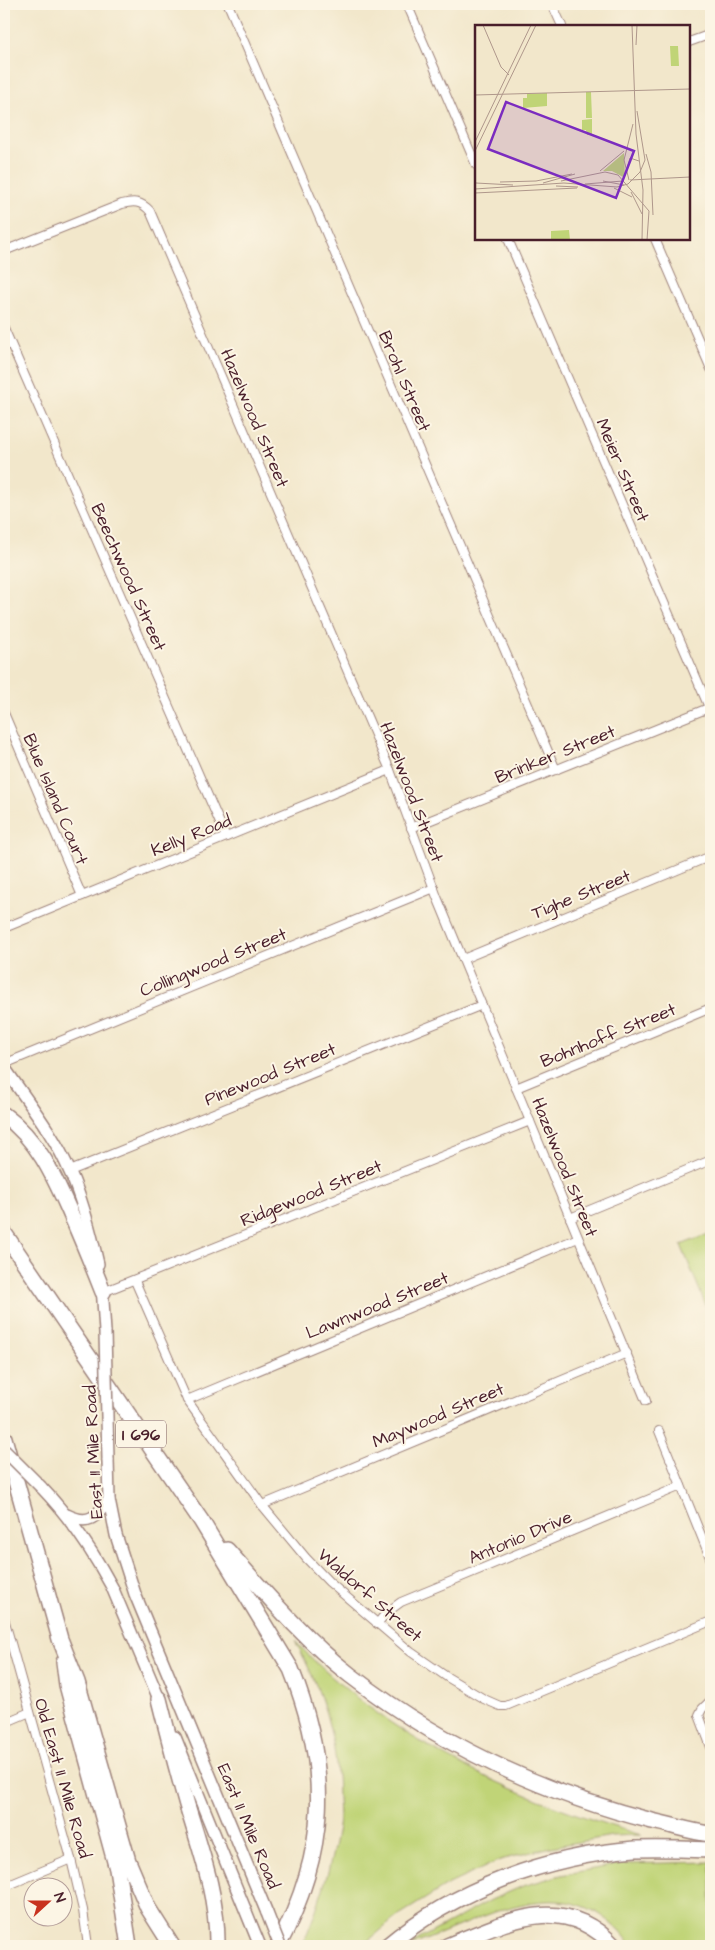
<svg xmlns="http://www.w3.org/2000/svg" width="715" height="1950" font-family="'Architects Daughter',sans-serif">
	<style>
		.green { fill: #c0d477; stroke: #857a51 }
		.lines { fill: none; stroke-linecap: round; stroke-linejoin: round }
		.street-casing { stroke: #9e837b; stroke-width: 10 }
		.secondary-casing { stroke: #9e837b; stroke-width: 14 }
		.highway-casing { stroke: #9e837b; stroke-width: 18 }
		.street { stroke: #fff; stroke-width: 8 }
		.secondary { stroke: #fff; stroke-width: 11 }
		.highway { stroke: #fff; stroke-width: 15 }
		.secondary-bridge-casing { stroke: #9e837b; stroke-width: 14; stroke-linecap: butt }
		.secondary-bridge { stroke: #fff; stroke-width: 11 }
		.labels { text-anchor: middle; stroke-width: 4; stroke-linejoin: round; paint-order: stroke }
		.shield { fill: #fcf5e5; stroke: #7f5f63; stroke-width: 1 }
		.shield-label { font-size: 16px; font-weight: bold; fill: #4a1f2b }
		.street-label { font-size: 18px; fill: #4a1f2b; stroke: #fcf5e5 }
		.inset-road { fill: none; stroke: #af978b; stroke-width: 1 }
		.view { fill: #7b2cbf; fill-opacity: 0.15; stroke: #7b2cbf; stroke-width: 2.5 }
		.inset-edge { fill: none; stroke: #4a1f2b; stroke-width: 2.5 }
	</style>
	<rect width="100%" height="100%" fill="#fcf5e5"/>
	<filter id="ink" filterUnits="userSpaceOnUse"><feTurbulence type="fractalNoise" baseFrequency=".02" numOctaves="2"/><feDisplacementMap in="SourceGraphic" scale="10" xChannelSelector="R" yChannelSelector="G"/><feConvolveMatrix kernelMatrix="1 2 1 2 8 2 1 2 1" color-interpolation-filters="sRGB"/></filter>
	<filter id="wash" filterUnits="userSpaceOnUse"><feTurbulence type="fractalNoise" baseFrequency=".0096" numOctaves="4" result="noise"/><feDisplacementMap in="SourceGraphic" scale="20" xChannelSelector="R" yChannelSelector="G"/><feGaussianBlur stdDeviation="1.12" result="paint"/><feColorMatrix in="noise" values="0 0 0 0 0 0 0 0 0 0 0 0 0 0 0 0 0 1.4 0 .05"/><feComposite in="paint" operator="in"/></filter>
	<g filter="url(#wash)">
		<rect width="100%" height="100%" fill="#f2e7cb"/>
		<g class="green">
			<polygon points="711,1233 711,1318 681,1245"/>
			<path d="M295,1641C387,1740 513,1797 641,1835L612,1836L551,1847L500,1860L449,1884L399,1915L362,1946H302C318,1908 331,1868 338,1827C340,1817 338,1806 338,1796C337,1738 323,1692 295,1641Z"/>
			<path d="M711,1862V1946H632C570,1859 484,1920 409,1946L421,1938L491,1900L523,1886L561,1875L620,1864Z"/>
		</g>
	</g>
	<g filter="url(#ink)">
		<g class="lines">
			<g class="street-casing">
				<g id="street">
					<polyline points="228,4 556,770"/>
					<polyline points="407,4 476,165"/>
					<polyline points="552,4 562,26"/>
					<polyline points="689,42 711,34"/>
					<polyline points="508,239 711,712"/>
					<polyline points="655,239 711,369"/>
					<path d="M4,251L122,204C134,201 141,201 150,211L390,770L437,897L646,1401"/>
					<polyline points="4,328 226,837"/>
					<polyline points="4,713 82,896"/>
					<polyline points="411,828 711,707"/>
					<polyline points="4,928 390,770"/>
					<polyline points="463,959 711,856"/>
					<polyline points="4,1064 434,888"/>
					<polyline points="516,1088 711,1008"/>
					<polyline points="70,1171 482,1005"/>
					<polyline points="570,1218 711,1160"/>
					<polyline points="135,1281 187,1400 262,1505 306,1558 329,1582 411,1652 447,1677 484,1699 500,1706 506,1706 711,1621"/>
					<polyline points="103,1292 530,1121"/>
					<polyline points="187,1400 578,1238"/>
					<polyline points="659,1431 711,1560"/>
					<polyline points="262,1505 627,1353"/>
					<polyline points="4,1618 71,1859 83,1910 88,1946"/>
					<polyline points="377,1624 386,1613 401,1602 681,1486"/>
					<polyline points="711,1700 702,1709 699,1715 711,1747"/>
					<polyline points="4,1723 30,1712"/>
					<polyline points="4,1887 71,1859"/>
				</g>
			</g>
			<g class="secondary-casing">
				<g id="secondary">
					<path d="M4,1067C27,1101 54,1134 70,1172C83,1201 91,1233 98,1264"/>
					<polyline points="102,1285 105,1332"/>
					<polyline points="108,1459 109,1500 116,1535 135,1594 267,1913"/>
					<path d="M41,1487C70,1517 92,1550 112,1587L162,1706"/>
					<path d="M67,1515C89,1526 96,1517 109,1500"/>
					<polyline points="175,1737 260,1946"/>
				</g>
			</g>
			<g class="highway-casing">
				<g id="highway">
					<path d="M4,1115C37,1139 53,1174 69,1210C81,1237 92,1264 103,1292"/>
					<path d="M4,1233L202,1522L291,1669C331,1769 328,1851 278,1946"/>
					<polyline points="4,1438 60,1639 77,1682 128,1861 148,1908 172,1946"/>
					<path d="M227,1550C266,1594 304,1639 350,1675C439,1744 543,1793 652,1821C672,1825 691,1832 711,1834"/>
					<polyline points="64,1662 67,1685 117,1869 129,1946"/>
					<path d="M159,1699C168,1735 177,1770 187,1805C201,1851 218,1898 217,1946"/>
					<path d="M387,1946C455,1889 547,1856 635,1849C660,1848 686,1849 711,1850"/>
					<path d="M447,1946C505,1923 562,1890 614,1946"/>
				</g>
			</g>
			<use href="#street" class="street"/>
			<use href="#secondary" class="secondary"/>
			<use href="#highway" class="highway"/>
			<g class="secondary-bridge-casing">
				<g id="secondary-bridge">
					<polyline points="105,1332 108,1459"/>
					<polyline points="4,1450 41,1487"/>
					<polyline points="267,1913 280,1946"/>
				</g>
			</g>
			<use href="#secondary-bridge" class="secondary-bridge"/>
		</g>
	</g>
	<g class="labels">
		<rect class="shield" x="116" y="1420.5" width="50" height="27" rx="4"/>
		<g class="shield-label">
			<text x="141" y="1440">I 696</text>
		</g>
		<g class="street-label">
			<text transform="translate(405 381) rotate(67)" y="6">Brohl Street</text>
			<text transform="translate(255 418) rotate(67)" y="6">Hazelwood Street</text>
			<text transform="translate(623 470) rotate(67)" y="6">Meier Street</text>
			<text transform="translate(129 577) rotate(66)" y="6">Beechwood Street</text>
			<text transform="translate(555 754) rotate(-22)" y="6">Brinker Street</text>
			<text transform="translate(412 792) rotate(69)" y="6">Hazelwood Street</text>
			<text transform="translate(56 799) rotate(67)" y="6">Blue Island Court</text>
			<text transform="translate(191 835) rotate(-22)" y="6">Kelly Road</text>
			<text transform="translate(581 894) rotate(-22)" y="6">Tighe Street</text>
			<text transform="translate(213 962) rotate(-22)" y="6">Collingwood Street</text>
			<text transform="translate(608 1035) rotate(-22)" y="6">Bohnhoff Street</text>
			<text transform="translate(270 1074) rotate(-22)" y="6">Pinewood Street</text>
			<text transform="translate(565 1167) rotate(68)" y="6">Hazelwood Street</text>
			<text transform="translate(311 1193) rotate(-22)" y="6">Ridgewood Street</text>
			<text transform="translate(377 1305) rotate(-22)" y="6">Lawnwood Street</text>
			<text transform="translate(438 1415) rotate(-23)" y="6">Maywood Street</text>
			<text transform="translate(93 1452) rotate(-93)" y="6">East 11 Mile Road</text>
			<text transform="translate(520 1537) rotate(-23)" y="6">Antonio Drive</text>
			<text transform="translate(370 1595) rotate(41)" y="6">Waldorf Street</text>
			<text transform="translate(63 1778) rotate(74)" y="6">Old East 11 Mile Road</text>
			<text transform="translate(249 1826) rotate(67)" y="6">East 11 Mile Road</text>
		</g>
	</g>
	<g transform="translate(475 25)">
		<rect width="215" height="215" fill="#f2e7cb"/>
		<path d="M195,21H203L204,41H196ZM111,67H116L117,93H111ZM72,68V81L48,83V73H52V69ZM117,94V110H112L111,105H107V95ZM149,128L150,153L137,146H128ZM94,205L95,215H73L76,214V206Z" fill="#c0d477"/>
		<path class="inset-road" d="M8,0L26,42L34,50M157,0L161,109L168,165L167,215M161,20L162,0M0,70L215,64M0,117L56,0M0,126L61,0M171,129L176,147L178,190M152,143L155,133L164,136M125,146L149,126M154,155L149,135L158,99M155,155L215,152M86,156L130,147L143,150L174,186L172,215M128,156L149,160M25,157L61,156L97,149M1,158L38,160M68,158L100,149M110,159L148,156M81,161L103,162M139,163L157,172M0,164L89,158L142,162L153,159L165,147L170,135L162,86M156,167L167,189M0,168L102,163"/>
		<path class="view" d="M31,77L159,126L141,173L13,124Z"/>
		<rect width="215" height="215" class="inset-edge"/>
	</g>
	<rect width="715" height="1950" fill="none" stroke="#fcf5e5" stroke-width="20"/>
	<g transform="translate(48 1902) rotate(69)"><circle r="24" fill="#fcf5e5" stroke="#b59f9b"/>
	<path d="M0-4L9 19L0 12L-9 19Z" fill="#c8321e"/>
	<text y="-8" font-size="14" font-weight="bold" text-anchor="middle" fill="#4a1f2b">N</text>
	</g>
</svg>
